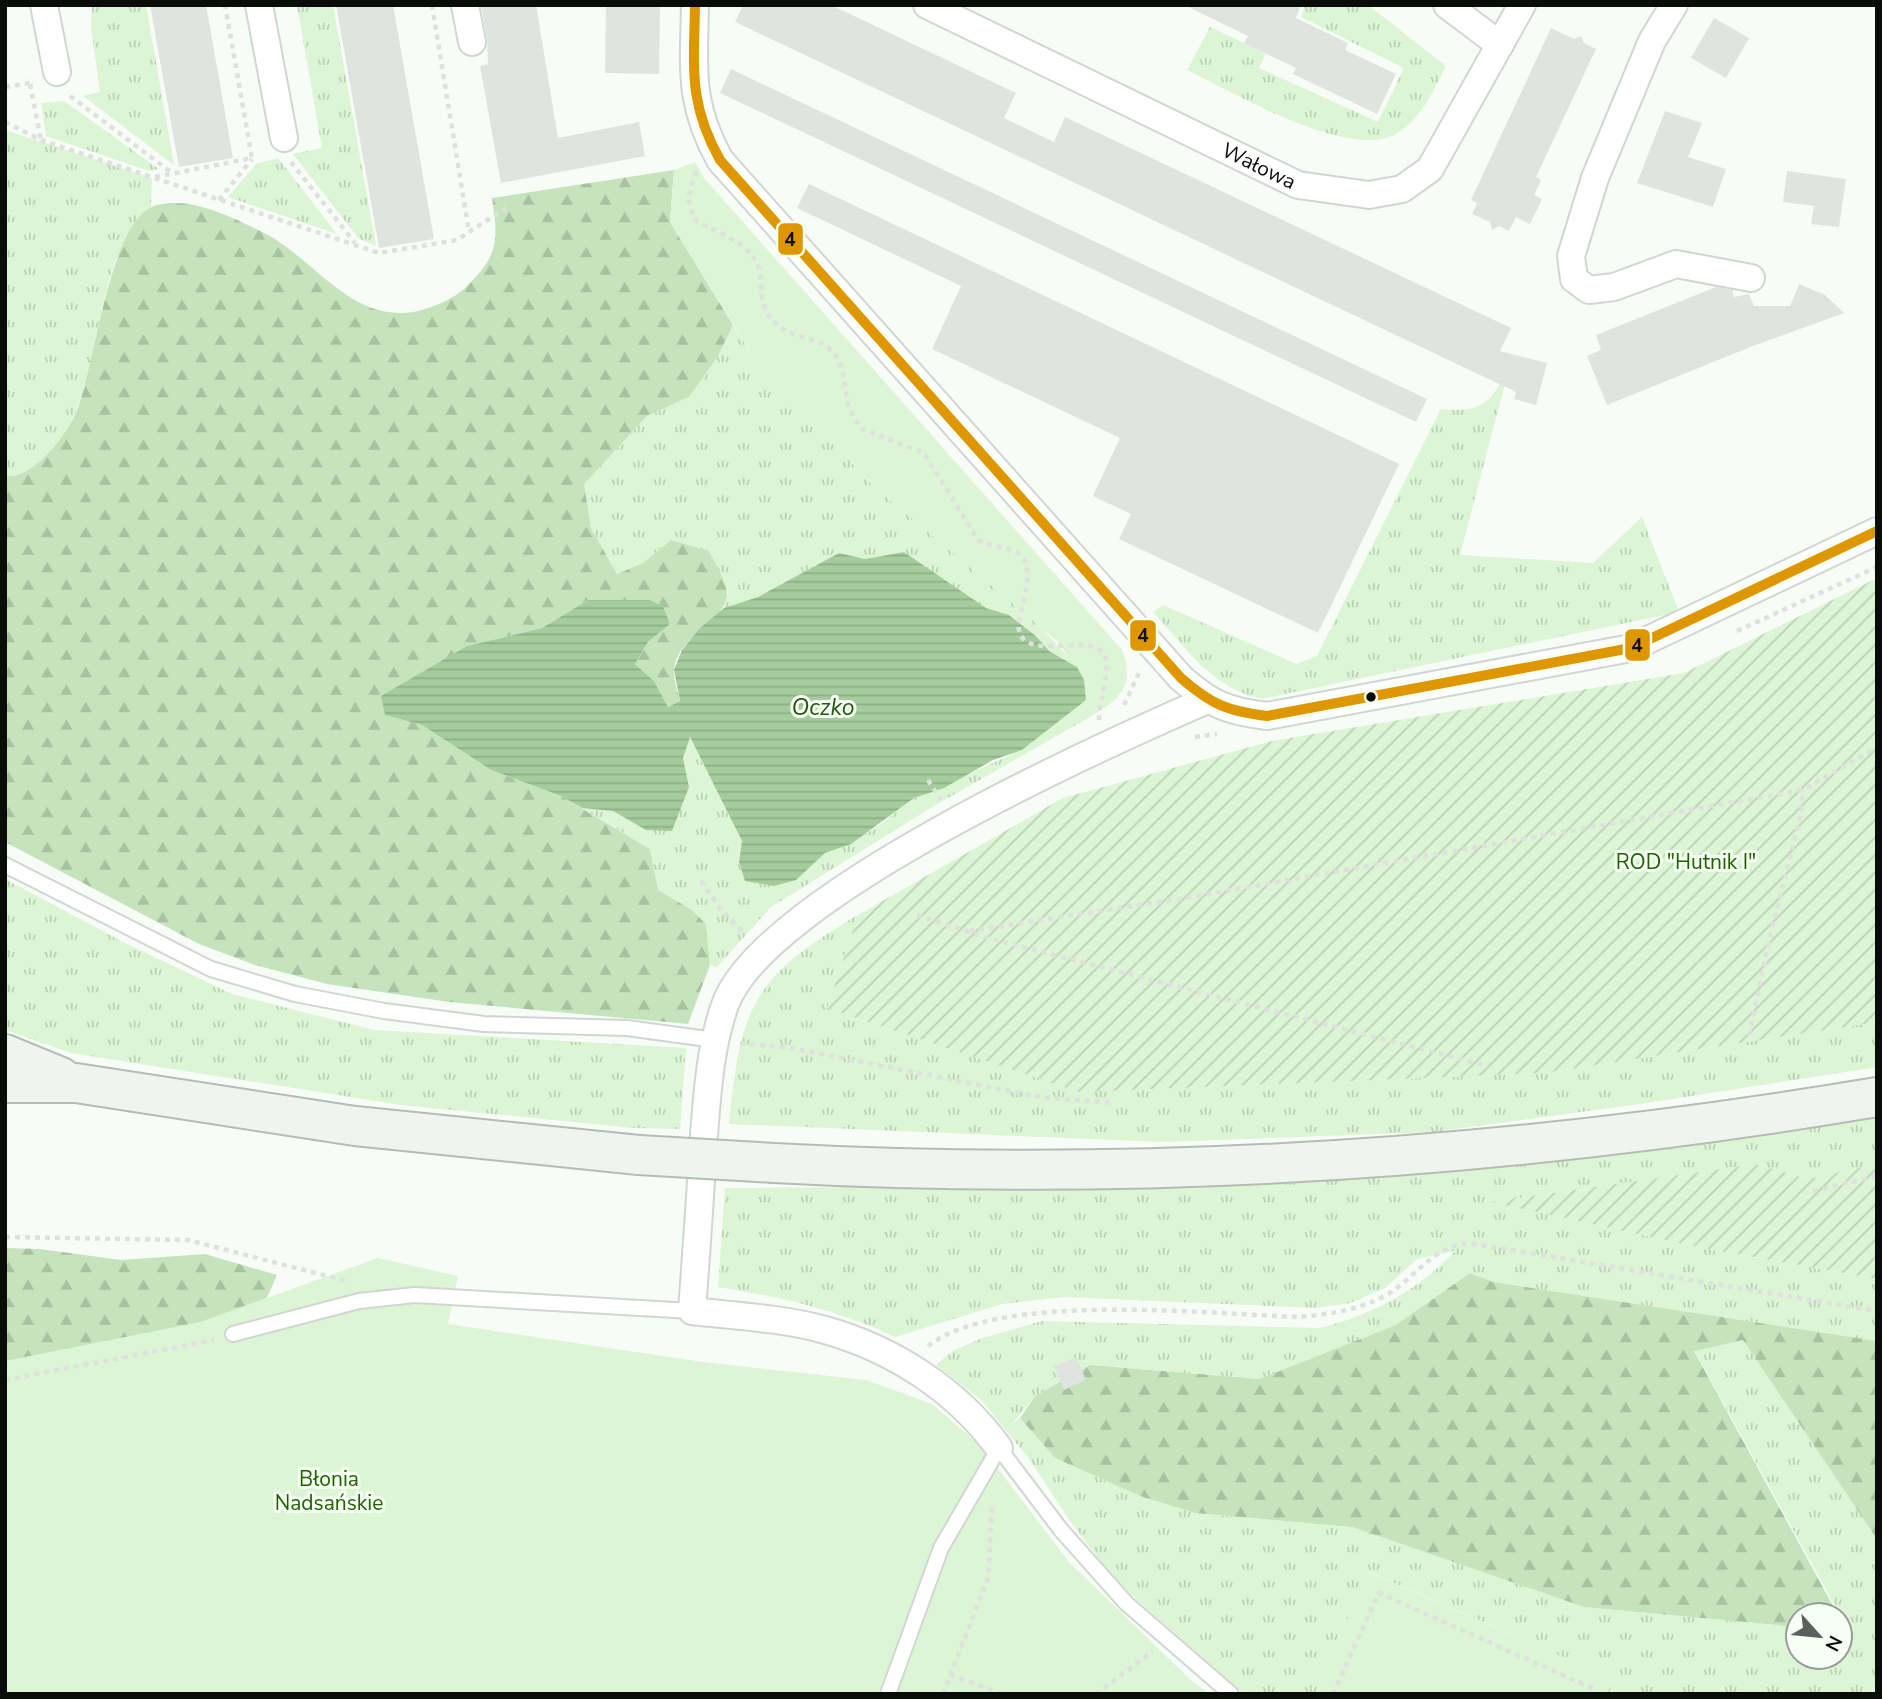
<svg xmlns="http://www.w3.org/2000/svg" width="1882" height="1699" font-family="'Nunito Sans',sans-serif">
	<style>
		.grass { fill: url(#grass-tufts) }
		.forest { fill: url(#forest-firs) }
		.park { fill: #dcf5d5 }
		.garden { fill: url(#garden-furrows) }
		.water { fill: url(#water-rules) }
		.building { fill: #e0e4e0 }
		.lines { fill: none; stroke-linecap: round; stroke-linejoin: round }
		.lane-casing { stroke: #d2d6d2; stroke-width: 18 }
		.street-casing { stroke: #d2d6d2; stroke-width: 30 }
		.primary-casing { stroke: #b4bdb3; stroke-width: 42 }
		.path { stroke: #dfe1de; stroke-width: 4.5; stroke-dasharray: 5 5; stroke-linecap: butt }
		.lane { stroke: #fefffe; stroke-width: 14 }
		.street { stroke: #fefffe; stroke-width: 26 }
		.primary { stroke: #f0f4ef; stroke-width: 38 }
		.primary-bridge-casing { stroke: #b4bdb3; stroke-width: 42; stroke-linecap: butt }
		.primary-bridge { stroke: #f0f4ef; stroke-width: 38 }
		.bus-1-casing { stroke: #f6fff4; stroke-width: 16 }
		.bus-1 { stroke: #df9701; stroke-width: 10 }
		.bus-dot { fill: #090c08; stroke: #f6fff4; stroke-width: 2.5 }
		.labels { text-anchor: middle; stroke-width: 6; stroke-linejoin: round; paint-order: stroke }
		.street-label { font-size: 21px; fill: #090c08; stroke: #f6fff4 }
		.park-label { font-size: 21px; fill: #206101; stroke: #f6fff4 }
		.water-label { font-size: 23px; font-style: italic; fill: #265615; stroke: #f6fff4 }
		.line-badge { stroke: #f6fff4; stroke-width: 2.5 }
		.pale-badge-label { font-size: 19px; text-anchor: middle; font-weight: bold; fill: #111 }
	</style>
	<defs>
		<pattern id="grass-tufts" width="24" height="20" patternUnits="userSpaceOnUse" patternTransform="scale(1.75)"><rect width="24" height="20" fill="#dcf5d5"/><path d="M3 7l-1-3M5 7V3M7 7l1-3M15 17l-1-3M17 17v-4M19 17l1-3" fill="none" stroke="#bbd1b5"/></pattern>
		<pattern id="forest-firs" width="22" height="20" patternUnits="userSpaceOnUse" patternTransform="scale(1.75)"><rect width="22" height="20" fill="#c5e4bd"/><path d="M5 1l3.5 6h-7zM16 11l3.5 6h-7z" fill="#a8c2a1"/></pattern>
		<pattern id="garden-furrows" width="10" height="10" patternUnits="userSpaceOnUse" patternTransform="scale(1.75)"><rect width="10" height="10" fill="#dcf5d5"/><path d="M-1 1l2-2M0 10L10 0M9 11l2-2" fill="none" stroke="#bbd1b5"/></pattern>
		<pattern id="water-rules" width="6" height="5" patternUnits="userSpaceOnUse" patternTransform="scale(1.75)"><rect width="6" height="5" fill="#a6cc9d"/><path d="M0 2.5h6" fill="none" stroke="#8eae86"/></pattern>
	</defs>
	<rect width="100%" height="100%" fill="#f7fcf7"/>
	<g class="grass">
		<polygon points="92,5 146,5 174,165 83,96 100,92 91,27"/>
		<polygon points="297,5 333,5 376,246 359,239 293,154 322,148"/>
		<path d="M1305,5H1368L1446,66C1433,92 1421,119 1396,134C1350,161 1232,92 1187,70L1210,27L1266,53L1259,68L1378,122L1404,68L1301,17Z"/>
		<polygon points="64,101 159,169 149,171 46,136 41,103"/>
		<path d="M5,130L152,178L151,207C135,224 123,242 114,265C98,313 94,364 76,411C66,438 36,479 5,476Z"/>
		<polygon points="278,158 337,234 228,197 256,164"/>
		<polygon points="733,325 749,350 872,485 1038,624 1077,667 1049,651 1036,636 1009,615 986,608 904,552 865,559 839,553 758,597 724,608 728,593 709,551 671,540 643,563 617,574 591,528 583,484 647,416 689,397 717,358"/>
		<path d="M1512,357L1460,555L1593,563L1642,517L1679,612L1261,699C1211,687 1187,649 1153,612L1163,605L1296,664L1317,656L1441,409C1490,414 1494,397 1512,357Z"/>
		<polygon points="1086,700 1081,722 934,806 771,907 717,967 710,965 706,924 692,910 658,890 650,849 582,808 613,811 646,830 689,787 683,758 689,736 742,841 739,862 796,880 825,853 851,843 884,822 910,800 1022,750"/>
		<polygon points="5,879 125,943 232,994 374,1030 686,1048 680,1129 633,1128 401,1105 71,1053 5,1030"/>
		<path d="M858,915L827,1008L1195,1087L1544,1073L1877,1022V1067L1640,1104L1433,1132L1164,1142L729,1124C741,1004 753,977 858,915Z"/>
		<path d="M1877,1116V1164L1808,1179L1755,1164L1493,1202L1702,1248L1877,1279V1341L1493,1282L1470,1273L1397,1325L1259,1379L1090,1365L1035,1396L1011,1425L1020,1418L1055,1458L1140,1496L1195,1513L1352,1527L1584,1607L1798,1627V1657H1840V1631H1847L1840,1615L1694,1350L1743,1340L1877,1539V1694H1607L1613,1679L1369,1572L1315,1694H1244L1117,1582L1070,1521L1030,1460L981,1400L936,1365L954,1350L983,1338L1042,1321L1318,1328C1369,1317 1419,1290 1455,1251L1417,1259L1385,1288L1350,1303L1316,1308L1064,1297L1002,1304L895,1337C838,1310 780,1297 718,1287L725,1188C954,1186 1182,1186 1410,1174C1567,1165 1722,1141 1877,1116Z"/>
	</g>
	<g class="forest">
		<path d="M674,170L670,222L733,325L717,358L689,397L647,416L584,484L591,528L617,574L643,563L671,540L709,551C715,563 728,584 727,596C724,622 678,636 674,669C673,679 678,692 680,701L668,707L654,681L635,664L648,642L670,624L663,606L650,600H588L542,628L467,646L385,715L422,725L491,770L561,796L650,849L658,890L692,910L706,924L710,965L688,1024L449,1002L327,984L255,965L199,944L5,842V476C18,477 23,473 34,466C51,454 67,432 76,413C95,368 108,227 152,207C157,204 167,203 173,203C203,202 241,221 268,235C317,262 354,325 418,311C434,307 453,299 465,288C498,256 499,242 492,198Z"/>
		<polygon points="5,1248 40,1249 121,1260 205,1254 277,1275 261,1311 5,1371"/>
		<polygon points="1470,1273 1493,1282 1877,1341 1877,1539 1743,1340 1694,1351 1838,1615 1798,1615 1798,1627 1584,1607 1352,1527 1195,1513 1140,1496 1055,1458 1020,1418 1035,1396 1090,1365 1259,1379 1396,1325"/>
	</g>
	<g class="park">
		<path d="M695,162L704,178L1122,650C1138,691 1112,704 1081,722L1086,700L1084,680L1058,642L872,485L749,350L670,222L674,170Z"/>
		<polygon points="378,1258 458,1276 448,1324 703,1362 866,1380 932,1404 980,1445 1069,1562 1194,1683 1210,1694 5,1694 5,1361 200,1322"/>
		<polygon points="1368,1572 1613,1679 1607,1694 1315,1694"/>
	</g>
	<g class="garden">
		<polygon points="1877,578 1877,1022 1544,1073 1079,1092 827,1008 858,915 1063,798 1272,741 1684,673"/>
		<polygon points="1755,1164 1808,1179 1877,1164 1877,1279 1702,1248 1491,1202"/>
	</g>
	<polygon class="water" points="904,552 986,608 1009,615 1036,636 1049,651 1077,667 1084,680 1086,700 1022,750 993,760 944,788 914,798 851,844 825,853 796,880 774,886 745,881 739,862 742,841 690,737 683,758 689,787 672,831 646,830 613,811 582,808 561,796 491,770 422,725 385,715 381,696 467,646 542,628 588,600 650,600 663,606 670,624 648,642 635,664 654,681 668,707 680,701 674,670 682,650 700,628 724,608 758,597 839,553 865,559"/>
	<g class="building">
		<polygon points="150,5 206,5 233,158 179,167"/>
		<polygon points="336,5 393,5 434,239 379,248"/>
		<polygon points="481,5 536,5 558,138 639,122 645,156 501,183 480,66 488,64 487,39"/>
		<polygon points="606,5 660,5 659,74 605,73"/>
		<polygon points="743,5 831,5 1016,93 1004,118 1054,142 1065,117 1511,328 1500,351 1547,363 1536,405 1514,399 1516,392 735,22"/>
		<polygon points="1184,5 1301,5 1296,18 1348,43 1345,50 1396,74 1377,114 1293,74 1296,68 1244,43 1248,36"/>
		<polygon points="1714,18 1749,38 1726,78 1691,58"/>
		<polygon points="1551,28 1574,39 1581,36 1584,43 1596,49 1536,177 1541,180 1534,195 1542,199 1530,224 1516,217 1509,231 1499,226 1492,230 1490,222 1472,214 1477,203 1471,200"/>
		<polygon points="731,69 1427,399 1416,422 720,93"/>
		<polygon points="1665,111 1702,123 1688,157 1726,169 1713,207 1637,183"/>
		<polygon points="1787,171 1846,179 1839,227 1811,224 1814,206 1783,202"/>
		<polygon points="809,184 1399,464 1318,633 1119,539 1131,514 1093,496 1120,438 932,349 961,286 797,208"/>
		<polygon points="1799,284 1825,295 1844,313 1753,346 1607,405 1587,356 1601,350 1596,335 1716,287 1732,290 1734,297 1749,294 1754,306 1790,306"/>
		<polygon points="1076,1357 1086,1380 1064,1390 1054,1366"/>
	</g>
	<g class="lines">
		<g class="lane-casing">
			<g id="lane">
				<polyline points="5,865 211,969 295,994 384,1011 484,1024 627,1028 715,1040"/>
				<polyline points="233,1334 359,1301 415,1295 692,1311"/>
				<polyline points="888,1694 941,1548 999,1448 1061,1530 1126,1603 1231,1694"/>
			</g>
		</g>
		<g class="street-casing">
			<g id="street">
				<polyline points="44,5 57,72"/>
				<polyline points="259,5 284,138"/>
				<polyline points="465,5 472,42"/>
				<path d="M695,5C694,67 688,103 720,160L1181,678C1211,704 1226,711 1267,716L1631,648L1877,531"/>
				<path id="s1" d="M927,5L1298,185L1369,195L1402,189L1430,169L1522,5"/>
				<polyline points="1447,5 1500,45"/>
				<polyline points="1674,5 1652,41 1595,178 1571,256 1574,279 1589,290 1614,287 1676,264 1751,278"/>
				<path d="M999,1448C957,1390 893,1349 825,1330C782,1318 735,1316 692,1311C696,1256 700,1202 703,1147C707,1100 709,1050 725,1005C763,898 1099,747 1207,700"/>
			</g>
		</g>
		<g class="primary-casing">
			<g id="primary">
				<polyline points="5,1054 61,1077"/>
				<polyline points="5,1083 76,1083 355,1126 639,1155"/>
				<path d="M774,1163C1142,1183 1514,1158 1877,1097"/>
			</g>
		</g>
		<g class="path">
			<polyline points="432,5 469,232"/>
			<polyline points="30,84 41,140"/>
			<polyline points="5,87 30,83 29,78"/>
			<polyline points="70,96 172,173"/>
			<polyline points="5,122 41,140 379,253 457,240 506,208"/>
			<polyline points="291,162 355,243"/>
			<path d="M696,171L688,198L694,219C716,234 747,239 758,266C764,282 757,299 770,317C785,339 815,335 830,349C846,364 843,384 848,404C851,412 856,420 860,428L924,453L978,540C992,548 1013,546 1022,557C1039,577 1011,621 1021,636C1037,661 1101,628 1106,661C1109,676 1099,702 1099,720"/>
			<polyline points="155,177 252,158 225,5"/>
			<polyline points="219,200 252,159"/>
			<polyline points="1737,631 1877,567"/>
			<polyline points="1124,705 1139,673"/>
			<polyline points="1195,737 1217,734"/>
			<polyline points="928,780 941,800"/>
			<polyline points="701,881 722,911 745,934"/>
			<polyline points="917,915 988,938 1488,1066"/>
			<polyline points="969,931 1185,898 1803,790 1877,747"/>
			<polyline points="1749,1035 1770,937 1801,814 1803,790"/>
			<polyline points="740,1043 791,1048 1040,1097 1115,1103"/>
			<polyline points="1813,1191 1877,1176"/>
			<polyline points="5,1237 188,1240 346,1281"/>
			<path d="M928,1346C998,1291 1209,1314 1299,1317C1330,1314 1360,1310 1388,1294C1416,1277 1433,1246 1469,1243L1877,1311"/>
			<polyline points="5,1380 214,1340"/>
			<polyline points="950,1675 1002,1694"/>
			<polyline points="943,1694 988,1578 992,1506"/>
			<polyline points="1096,1694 1153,1651"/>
			<polyline points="1333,1694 1379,1593 1594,1689 1591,1694"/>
		</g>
		<use href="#lane" class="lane"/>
		<use href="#street" class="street"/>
		<use href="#primary" class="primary"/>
		<g class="primary-bridge-casing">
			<polyline id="primary-bridge" points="639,1155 774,1163"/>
		</g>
		<use href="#primary-bridge" class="primary-bridge"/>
		<g class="bus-1-casing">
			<path id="bus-1" d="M695,5C694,67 688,103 720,160L1181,678C1211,704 1226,711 1267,716L1631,648L1877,531"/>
		</g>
		<use href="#bus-1" class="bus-1"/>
	</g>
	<circle class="bus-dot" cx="1371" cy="697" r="6"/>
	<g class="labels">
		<g class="street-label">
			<text dy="7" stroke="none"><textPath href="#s1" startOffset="369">Wałowa</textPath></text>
		</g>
		<g class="park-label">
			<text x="1686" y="869">ROD "Hutnik I"</text>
			<text x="329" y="1486">Błonia<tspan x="329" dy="24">Nadsańskie</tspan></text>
		</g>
		<g class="water-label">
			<text x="823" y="715">Oczko</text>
		</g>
	</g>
	<g class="line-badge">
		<rect x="777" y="222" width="27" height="34" rx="7" fill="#df9701"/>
		<rect x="1129" y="619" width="28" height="33" rx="7" fill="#df9701"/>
		<rect x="1624" y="628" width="27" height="34" rx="7" fill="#df9701"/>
	</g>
	<g class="pale-badge-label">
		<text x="790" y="246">4</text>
		<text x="1143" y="642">4</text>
		<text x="1637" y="652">4</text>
	</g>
	<rect width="1882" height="1699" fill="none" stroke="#090c08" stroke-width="14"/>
	<g transform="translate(1819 1636) rotate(117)"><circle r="33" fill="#f6fff4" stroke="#979e96" stroke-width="2"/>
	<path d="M0-5L12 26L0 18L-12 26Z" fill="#5c605c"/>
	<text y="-10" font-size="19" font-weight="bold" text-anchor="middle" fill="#090c08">N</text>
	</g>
</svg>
